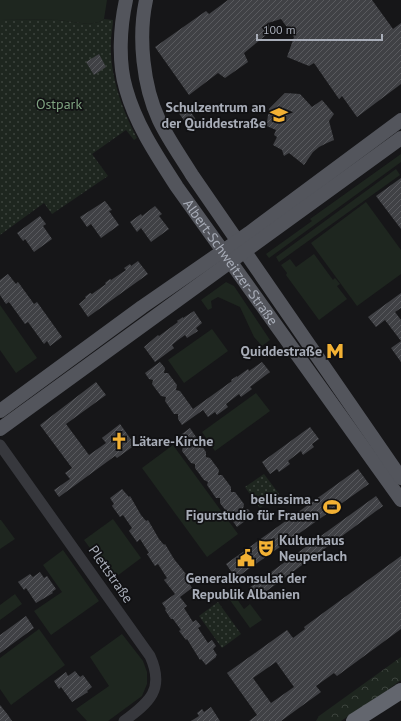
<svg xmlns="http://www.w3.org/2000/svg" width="401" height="721" font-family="'PT Sans',sans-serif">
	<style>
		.grass { fill: #1e261f }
		.forest { fill: url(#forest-crowns) }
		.park { fill: url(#park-dots) }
		.building { fill: url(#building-hatch); fill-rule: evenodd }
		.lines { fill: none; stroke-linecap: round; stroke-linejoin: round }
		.minor { stroke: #37383d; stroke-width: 11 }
		.major { stroke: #53555c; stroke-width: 14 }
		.highway { stroke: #63666e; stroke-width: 16 }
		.labels { text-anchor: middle; stroke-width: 3.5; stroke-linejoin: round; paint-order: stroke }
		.park-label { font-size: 14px; fill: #7fa381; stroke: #111113 }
		.poi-label { font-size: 14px; font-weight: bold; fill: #a8adb8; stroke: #111113; text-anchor: end }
		.street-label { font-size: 14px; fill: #a8adb8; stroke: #111113 }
	</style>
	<defs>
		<pattern id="forest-crowns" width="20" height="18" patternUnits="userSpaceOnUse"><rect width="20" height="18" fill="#1e261f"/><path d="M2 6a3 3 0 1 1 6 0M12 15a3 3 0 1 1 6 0" fill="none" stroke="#3c433d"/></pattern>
		<pattern id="park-dots" width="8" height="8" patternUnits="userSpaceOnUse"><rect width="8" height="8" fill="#1e261f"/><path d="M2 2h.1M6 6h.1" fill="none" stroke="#3c433d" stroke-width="1.8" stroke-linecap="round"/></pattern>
		<pattern id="building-hatch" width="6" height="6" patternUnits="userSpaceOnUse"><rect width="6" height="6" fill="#404145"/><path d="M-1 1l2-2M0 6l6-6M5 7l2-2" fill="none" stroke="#595a5e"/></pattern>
	</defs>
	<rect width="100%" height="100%" fill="#161618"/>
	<g class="grass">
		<polygon points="0,0 107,0 104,19 99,22 88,24 58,20 0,19"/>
		<polygon points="401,154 401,162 269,258 266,254 312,221 310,219"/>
		<polygon points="396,169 400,175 279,262 276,257"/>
		<polygon points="366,202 401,250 401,274 357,306 311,243"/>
		<polygon points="314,254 333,280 335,278 340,284 337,286 347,299 319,320 286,275 287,273 281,265 290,259 296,267"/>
		<polygon points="226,282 234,286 270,340 262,346 254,337 240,307 218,297 211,301 212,308 208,310 201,300"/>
		<polygon points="0,305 37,358 16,373 0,350"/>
		<polygon points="212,329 228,351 184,383 168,360"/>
		<polygon points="256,393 270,411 215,451 202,432"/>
		<polygon points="173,445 238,534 207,557 142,468"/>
		<polygon points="113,519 141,558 113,579 84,540"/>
		<polygon points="0,520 1,520 15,539 0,549"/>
		<polygon points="63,550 99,601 51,635 34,611 62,592 43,565"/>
		<polygon points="232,592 244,609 250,604 262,620 250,628 227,596"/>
		<polygon points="15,594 22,604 0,620 0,605"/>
		<polygon points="39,629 65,665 11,705 0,689 0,658"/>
		<polygon points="122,634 143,661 147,672 147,684 142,696 108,721 87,721 76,709 109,686 90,657"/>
	</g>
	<polygon class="forest" points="401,657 401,680 382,694 341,721 316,721 319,716"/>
	<g class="park">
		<path d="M0,19L58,20L88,24L99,22L104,19L113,20C113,27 111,34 111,41C109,73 122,110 137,138L134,140L126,130L92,154L108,176L52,214L44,203L0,235Z"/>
		<polygon points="264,474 279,494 260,508 245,487"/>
		<polygon points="218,602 241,634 222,648 199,616"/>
	</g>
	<g class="building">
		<polygon points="228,0 372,0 393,29 401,23 401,84 357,117 342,96 339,99 314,63 309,66 287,57 294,37 281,19 268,23 271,31 244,53 248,62 225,78 218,73 189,95 155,47 206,11 209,14"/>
		<polygon points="99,54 106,67 94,75 86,62"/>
		<polygon points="285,93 300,94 312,107 322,100 334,114 329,121 334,140 327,143 319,147 313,152 304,165 289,153 284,156 282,150 273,145 277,137 274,135 276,130 262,124 267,122 269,109"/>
		<polygon points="187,106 196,120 188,126 178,112"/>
		<polygon points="401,178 401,229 376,196"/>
		<polygon points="105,201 112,210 109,211 119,225 101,238 91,224 87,227 80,217"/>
		<polygon points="155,206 162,214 159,216 169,229 151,242 141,228 137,232 130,222 141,214 142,216"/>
		<polygon points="40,216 46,224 43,226 52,239 34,252 25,239 23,241 17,233"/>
		<polygon points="138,261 148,274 88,317 79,304 86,298 85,297 90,293 92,294 106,284 105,283 110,279 111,280 126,270 124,268 130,264 131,266"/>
		<polygon points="8,274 16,284 18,282 34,304 37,302 62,337 50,346 47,341 44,344 28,322 25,324 9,302 6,304 0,295 0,280"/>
		<polygon points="401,293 401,308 395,312 401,320 401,362 391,348 401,341 385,320 376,327 368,317"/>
		<polygon points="194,311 202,323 196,328 198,331 187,338 185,335 178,340 172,345 174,348 155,362 144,347 158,335 159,336 178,322 177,321 183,317 183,318"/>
		<polygon points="160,362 165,368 164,373 168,373 177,385 176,390 180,391 193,409 232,381 231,380 237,376 237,377 248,369 249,371 262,362 270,372 250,387 252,389 241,397 239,394 226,404 228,407 217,415 215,412 208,417 203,410 182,425 178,419 178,414 174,414 165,401 166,397 161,396 152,384 153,380 149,379 145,373"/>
		<polygon points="96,382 106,395 66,424 89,455 106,443 102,438 120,424 135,445 117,458 115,456 59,497 54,490 70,479 65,473 72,468 40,425"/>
		<polygon points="310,427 319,439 312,444 314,447 303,455 301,451 288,461 290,464 279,472 277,469 270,474 262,462"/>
		<polygon points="190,428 206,452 206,457 210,458 219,470 218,475 222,475 231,487 231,492 235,492 244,504 243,509 248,509 253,515 237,527 232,520 233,516 229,515 220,503 220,498 216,498 207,485 208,482 204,480 195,468 195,464 191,463 182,451 183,446 179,446 174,440"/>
		<polygon points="358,469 369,484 236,578 226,564"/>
		<polygon points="122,489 129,497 130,496 141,515 146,521 148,520 159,539 164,545 165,544 174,559 186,574 185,575 192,588 180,597 187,606 184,608 193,622 196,620 201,626 198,628 208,643 212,640 216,646 213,649 217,655 216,656 216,657 206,665 201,659 200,660 187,639 186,640 179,631 181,630 173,619 171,619 165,610 166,609 162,603 175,594 164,580 167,578 158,564 155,566 147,554 149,553 140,539 137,542 129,531 132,528 123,515 120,517 112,506 114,504 110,498"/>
		<polygon points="376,496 383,506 257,598 249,588"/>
		<path d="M401,556V629L337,676L334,673L316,686L321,692L281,721H249L257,715L227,673L287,630L293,638L305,629L304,627ZM276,662L294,687L271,703L253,678Z"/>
		<polygon points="40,572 44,578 47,576 56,589 52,592 53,593 36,603 26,588 24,590 18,582 30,574 33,577"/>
		<polygon points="26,616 34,628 0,653 0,635"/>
		<polygon points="75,671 80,677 83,675 92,687 87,691 88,692 72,702 61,687 59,689 54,681 66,672 68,676"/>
		<polygon points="0,705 8,715 12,721 0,721"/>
		<polygon points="211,707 220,721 191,721 199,716 197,713 202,709 204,712"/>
	</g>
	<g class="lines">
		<path class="minor" d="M0,445L150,656C165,689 150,702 124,721"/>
		<g class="major">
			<path id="s1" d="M126,0C120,27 118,62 126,89C136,125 157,156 177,187L401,500"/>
			<path d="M146,0C138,37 143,86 159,120C168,139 181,157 192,175L401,478"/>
			<polyline points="0,411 142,307 249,233 401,120"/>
			<polyline points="0,429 401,138"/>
		</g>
		<polyline class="highway" points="354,721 401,691"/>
	</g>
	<defs>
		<g id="school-bare" transform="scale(1.38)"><path d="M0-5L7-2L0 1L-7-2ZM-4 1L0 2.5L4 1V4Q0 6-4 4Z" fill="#f2b134" stroke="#111113" stroke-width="2.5" paint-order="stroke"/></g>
		<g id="metro-bare" transform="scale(1.38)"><path d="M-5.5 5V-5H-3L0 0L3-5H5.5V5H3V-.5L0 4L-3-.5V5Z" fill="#f2b134" stroke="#111113" stroke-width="2.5" paint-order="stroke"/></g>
		<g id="church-bare" transform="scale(1.38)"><path d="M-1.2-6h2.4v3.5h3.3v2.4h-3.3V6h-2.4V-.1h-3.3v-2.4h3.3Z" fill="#f2b134" stroke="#111113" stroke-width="2.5" paint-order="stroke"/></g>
		<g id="stadium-bare" transform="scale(1.38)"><path d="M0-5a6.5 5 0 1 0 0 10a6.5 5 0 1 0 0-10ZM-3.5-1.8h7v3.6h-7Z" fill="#f2b134" stroke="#111113" stroke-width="2.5" paint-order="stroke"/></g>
		<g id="theatre-bare" transform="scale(1.38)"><path d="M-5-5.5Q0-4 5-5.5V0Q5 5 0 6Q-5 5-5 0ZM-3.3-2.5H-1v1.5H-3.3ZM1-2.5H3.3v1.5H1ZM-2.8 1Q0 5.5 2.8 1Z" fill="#f2b134" stroke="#111113" stroke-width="2.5" paint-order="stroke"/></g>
		<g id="civic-bare" transform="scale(1.38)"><path d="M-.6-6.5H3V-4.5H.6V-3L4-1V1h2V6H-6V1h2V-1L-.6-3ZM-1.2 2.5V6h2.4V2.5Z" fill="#f2b134" stroke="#111113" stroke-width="2.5" paint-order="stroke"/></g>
	</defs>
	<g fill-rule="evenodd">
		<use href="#school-bare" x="279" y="115"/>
		<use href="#metro-bare" x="335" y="351"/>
		<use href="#church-bare" x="119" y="441"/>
		<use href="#stadium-bare" x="332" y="507"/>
		<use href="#theatre-bare" x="266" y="548"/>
		<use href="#civic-bare" x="246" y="558"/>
	</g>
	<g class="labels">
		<g class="park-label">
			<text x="59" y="109">Ostpark</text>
		</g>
		<g class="poi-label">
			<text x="266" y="112">Schulzentrum an<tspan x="266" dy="16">der Quiddestraße</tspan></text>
			<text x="322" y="356">Quiddestraße</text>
			<text x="132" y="446" text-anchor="start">Lätare-Kirche</text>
			<text x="319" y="504">bellissima -<tspan x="319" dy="16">Figurstudio für Frauen</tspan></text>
			<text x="279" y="545" text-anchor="start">Kulturhaus<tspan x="279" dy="16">Neuperlach</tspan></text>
			<text x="246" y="583" text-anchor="middle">Generalkonsulat der<tspan x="246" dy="16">Republik Albanien</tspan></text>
		</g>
		<g class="street-label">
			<text dy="5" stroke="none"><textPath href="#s1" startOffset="293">Albert-Schweitzer-Straße</textPath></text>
			<text transform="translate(111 574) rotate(55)" y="5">Plettstraße</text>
		</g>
	</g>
	<path d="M257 34v6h125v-6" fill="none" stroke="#a8adb8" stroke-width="2"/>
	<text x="263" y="34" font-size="12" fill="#a8adb8" stroke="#111113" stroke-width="3" paint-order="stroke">100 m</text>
</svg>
